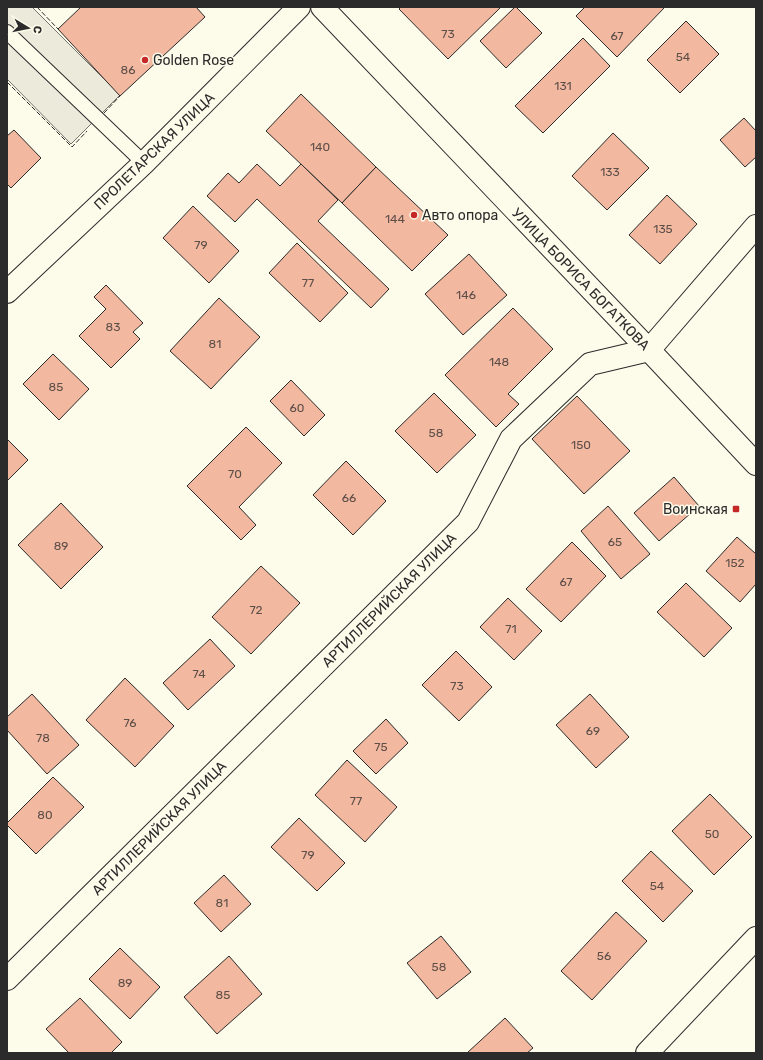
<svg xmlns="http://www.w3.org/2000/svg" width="763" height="1060" font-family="Rubik,sans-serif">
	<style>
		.parking { fill: #eceadb; stroke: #74746e }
		.building { fill: #f2b8a0; stroke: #2b2b2b }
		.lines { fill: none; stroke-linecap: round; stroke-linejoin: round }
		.lane-casing { stroke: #2b2b2b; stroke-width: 16 }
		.street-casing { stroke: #2b2b2b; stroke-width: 24 }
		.secondary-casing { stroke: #2b2b2b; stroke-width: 24 }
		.lane { stroke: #fdfbea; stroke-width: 14 }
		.street { stroke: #fdfbea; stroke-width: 22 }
		.secondary { stroke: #fdfbea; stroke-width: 22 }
		.fence { stroke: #2b2b2b; stroke-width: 1; stroke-dasharray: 5 2; stroke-linecap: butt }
		.poi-dot { fill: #c62828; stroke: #fdfbea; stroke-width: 1.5 }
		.labels { text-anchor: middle; stroke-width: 3; stroke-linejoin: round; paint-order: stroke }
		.number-label { font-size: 12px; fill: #5d4e48 }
		.poi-label { font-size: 14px; fill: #2b2b2b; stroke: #fdfbea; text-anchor: start }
		.street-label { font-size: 14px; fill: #2b2b2b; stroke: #fdfbea }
	</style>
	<rect width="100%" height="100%" fill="#fdfbea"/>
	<polygon class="parking" points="7,7 32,7 120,95 71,144 7,79"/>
	<g class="building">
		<polygon points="81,7 196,7 205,17 120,96 58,29"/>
		<polygon points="401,7 501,7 448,59 399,9"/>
		<polygon points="515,7 516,7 542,33 506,68 480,41"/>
		<polygon points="585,7 663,7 664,8 617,57 576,16"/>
		<polygon points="686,21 719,54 680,93 647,60"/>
		<polygon points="583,38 610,66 543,133 515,106"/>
		<polygon points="301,94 376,167 342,203 266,131"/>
		<polygon points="744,118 756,131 756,157 745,167 720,140"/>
		<polygon points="14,130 41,158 11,188 7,184 7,136"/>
		<polygon points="613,133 649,168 607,210 572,176"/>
		<polygon points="257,164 280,186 301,164 338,200 318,221 389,289 371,308 257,199 235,222 207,196 228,173 239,183"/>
		<polygon points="376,167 448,235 412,271 342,203"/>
		<polygon points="667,195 697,224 660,264 629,235"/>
		<polygon points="193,206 239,251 209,283 163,238"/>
		<polygon points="297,243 348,293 320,322 269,273"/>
		<polygon points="469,254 507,295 463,335 425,294"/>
		<polygon points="106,285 143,323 133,332 140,339 111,368 79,336 106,309 94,297"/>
		<polygon points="219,298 260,337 211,389 170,351"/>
		<polygon points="513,308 553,349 508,394 519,404 496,427 445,375"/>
		<polygon points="53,354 89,389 59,420 23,384"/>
		<polygon points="291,380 325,415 304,436 270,401"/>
		<polygon points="434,393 476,435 437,473 395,431"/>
		<polygon points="577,396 630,451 584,494 532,439"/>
		<polygon points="246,427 282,463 239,507 256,525 241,540 187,486"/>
		<polygon points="7,439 28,460 8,480 7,478"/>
		<polygon points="346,461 386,501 353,535 313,495"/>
		<polygon points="674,477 699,506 659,541 634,513"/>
		<polygon points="61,503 103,547 61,589 18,545"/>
		<polygon points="608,506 650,554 621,579 581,531"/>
		<polygon points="737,537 756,554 756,584 740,602 706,571"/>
		<polygon points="572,542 606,576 561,622 526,589"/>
		<polygon points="261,566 300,603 251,654 212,617"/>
		<polygon points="686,583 732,628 704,657 657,612"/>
		<polygon points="508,598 542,631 514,660 480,627"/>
		<polygon points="210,639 235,666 188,710 163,683"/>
		<polygon points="456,651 492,687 459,721 422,685"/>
		<polygon points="125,678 174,726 135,767 86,720"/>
		<polygon points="32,694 79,745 47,774 7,730 7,717"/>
		<polygon points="590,694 629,737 596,768 556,725"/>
		<polygon points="386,719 408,743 376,774 353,751"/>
		<polygon points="347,760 397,807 365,842 315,795"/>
		<polygon points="53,777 84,807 36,854 7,825 7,823"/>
		<polygon points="710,794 752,837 714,875 672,831"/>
		<polygon points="299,818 345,863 317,891 271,847"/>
		<polygon points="651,851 693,891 663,922 622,881"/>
		<polygon points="224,875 251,904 221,932 194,903"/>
		<polygon points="616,912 647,941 592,1000 561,971"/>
		<polygon points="441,936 471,972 437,999 407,963"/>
		<polygon points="120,948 160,987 130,1019 89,979"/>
		<polygon points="229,956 262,994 217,1034 184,997"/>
		<polygon points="80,998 122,1042 111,1053 69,1053 46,1029"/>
		<polygon points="505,1018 533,1048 527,1053 467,1053"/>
	</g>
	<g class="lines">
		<g class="lane-casing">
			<polyline id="lane" points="7,32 144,163"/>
		</g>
		<g class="street-casing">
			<polyline id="street" points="7,979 468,522 511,439 590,364 649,350 756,226"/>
		</g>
		<g class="secondary-casing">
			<g id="secondary">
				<polyline points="322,7 649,350 756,464"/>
				<polyline points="7,292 144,163 299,7"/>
				<polyline points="647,1053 756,938"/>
			</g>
		</g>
		<use href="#lane" class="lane"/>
		<use href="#street" class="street"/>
		<use href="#secondary" class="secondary"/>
		<g class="fence">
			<polyline points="37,7 58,29"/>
			<polyline points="7,82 72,147 87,131"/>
			<polyline points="104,113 120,96"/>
		</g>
	</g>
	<g class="poi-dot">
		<circle cx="145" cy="60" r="4"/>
		<circle cx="414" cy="215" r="4"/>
		<rect x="732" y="505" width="8" height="8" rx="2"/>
	</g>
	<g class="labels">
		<g class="number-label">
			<text x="448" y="38">73</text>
			<text x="617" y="40">67</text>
			<text x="683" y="61">54</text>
			<text x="128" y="74">86</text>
			<text x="563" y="90">131</text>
			<text x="320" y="151">140</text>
			<text x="610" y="176">133</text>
			<text x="395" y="223">144</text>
			<text x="663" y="233">135</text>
			<text x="201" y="249">79</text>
			<text x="308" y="287">77</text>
			<text x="466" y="299">146</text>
			<text x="113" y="331">83</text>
			<text x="215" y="348">81</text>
			<text x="499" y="366">148</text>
			<text x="56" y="391">85</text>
			<text x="297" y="412">60</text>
			<text x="436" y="437">58</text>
			<text x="581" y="449">150</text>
			<text x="235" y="478">70</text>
			<text x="349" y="502">66</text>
			<text x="615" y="546">65</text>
			<text x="61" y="550">89</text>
			<text x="735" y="567">152</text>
			<text x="566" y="586">67</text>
			<text x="256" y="614">72</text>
			<text x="511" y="633">71</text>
			<text x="199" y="678">74</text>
			<text x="457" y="690">73</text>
			<text x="130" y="727">76</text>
			<text x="593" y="735">69</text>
			<text x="43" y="742">78</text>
			<text x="381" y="751">75</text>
			<text x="356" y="805">77</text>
			<text x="45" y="819">80</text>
			<text x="712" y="838">50</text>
			<text x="308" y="859">79</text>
			<text x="657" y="890">54</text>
			<text x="222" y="907">81</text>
			<text x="604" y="960">56</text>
			<text x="439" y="971">58</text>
			<text x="125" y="987">89</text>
			<text x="223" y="999">85</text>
		</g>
		<g class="poi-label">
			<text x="153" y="65">Golden Rose</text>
			<text x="422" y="220">Авто опора</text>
			<text x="728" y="514" text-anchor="end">Воинская</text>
		</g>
		<g class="street-label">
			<text transform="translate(154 151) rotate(-44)" y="5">ПРОЛЕТАРСКАЯ УЛИЦА</text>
			<text transform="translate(581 279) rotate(46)" y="5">УЛИЦА БОРИСА БОГАТКОВА</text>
			<text transform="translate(389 600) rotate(-45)" y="5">АРТИЛЛЕРИЙСКАЯ УЛИЦА</text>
			<text transform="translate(159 828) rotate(-45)" y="5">АРТИЛЛЕРИЙСКАЯ УЛИЦА</text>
		</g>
	</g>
	<rect width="763" height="1060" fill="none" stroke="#2b2b2b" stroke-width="16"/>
	<g transform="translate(28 28) rotate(100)" stroke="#fdfbea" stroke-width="3" paint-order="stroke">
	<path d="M0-3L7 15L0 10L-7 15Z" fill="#2b2b2b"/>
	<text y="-6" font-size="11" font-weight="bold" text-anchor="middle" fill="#2b2b2b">С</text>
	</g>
</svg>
